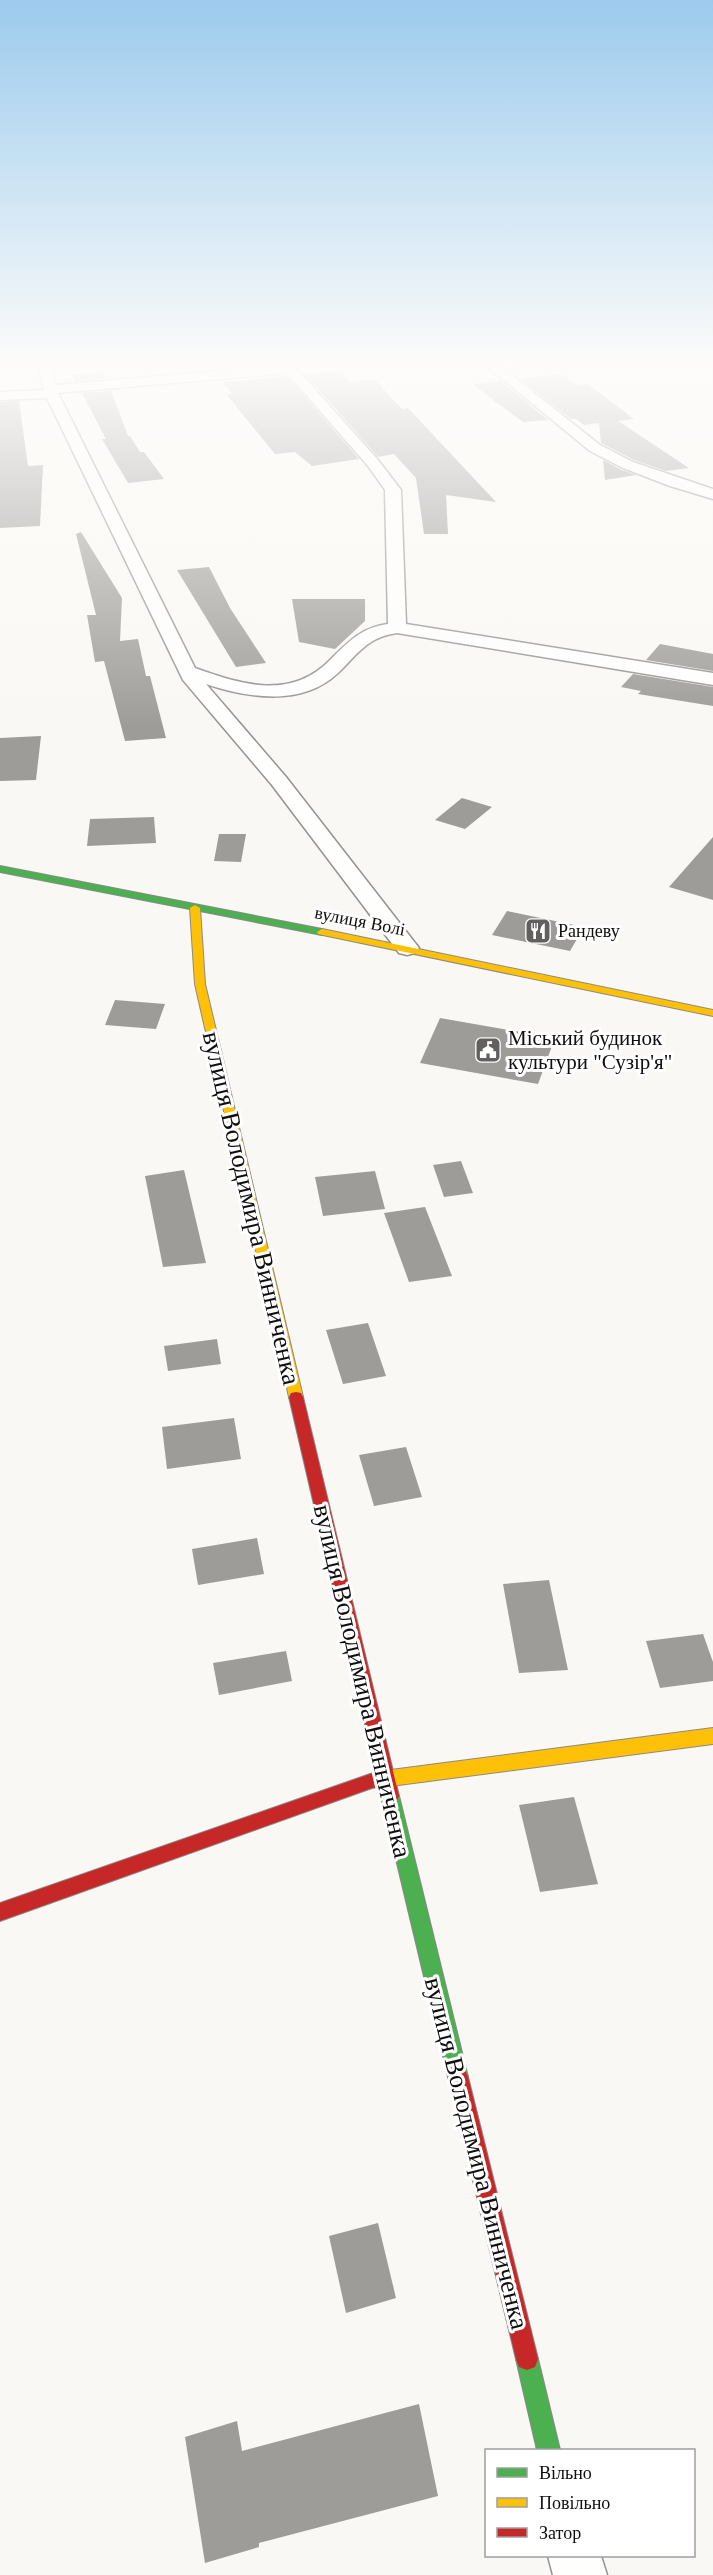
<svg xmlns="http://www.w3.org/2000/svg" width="713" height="2575" font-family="'Times New Roman',serif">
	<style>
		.building { fill: #9e9c99 }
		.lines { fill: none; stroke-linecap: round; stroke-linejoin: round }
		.street-casing { stroke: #949392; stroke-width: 3 }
		.fast-casing { stroke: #8b8a88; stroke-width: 2 }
		.slow-casing { stroke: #8b8a88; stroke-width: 2 }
		.jam-casing { stroke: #8b8a88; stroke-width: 2 }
		.street { fill: #fefefd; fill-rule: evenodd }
		.fast { fill: #4caf50; fill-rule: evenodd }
		.slow { fill: #ffc107; fill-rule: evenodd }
		.jam { fill: #c62828; fill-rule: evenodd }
		.labels { text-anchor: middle; stroke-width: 6; stroke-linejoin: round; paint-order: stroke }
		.far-street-label { font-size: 18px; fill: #0e0e0e; stroke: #fff }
		.far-poi-label { font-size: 18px; fill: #0e0e0e; stroke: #fff; text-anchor: start }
		.poi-label { font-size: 21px; fill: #0e0e0e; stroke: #fff; text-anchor: start }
		.near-street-label { font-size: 26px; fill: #0e0e0e; stroke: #fff }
	</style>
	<rect width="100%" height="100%" fill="#faf8f4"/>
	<g class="building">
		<polygon points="340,371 350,382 374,379 402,409 408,408 496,502 446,495 448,534 424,534 416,478 394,454 378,457 305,374"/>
		<polygon points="103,372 106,378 75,381 72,375"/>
		<polygon points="561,374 577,385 588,384 634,419 618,421 689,468 666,471 634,460 601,443 599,423 584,425 576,419 571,419 520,379"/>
		<polygon points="287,376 359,459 312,466 295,452 275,454 226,394 232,394 223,382"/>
		<polygon points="501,381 548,420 523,422 472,384"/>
		<polygon points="111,391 128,436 130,436 140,452 144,452 164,479 128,483 102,439 106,439 82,393"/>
		<polygon points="19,401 28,466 43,465 40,526 0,528 0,402"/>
		<polygon points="603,460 622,470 636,475 605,480"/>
		<polygon points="81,532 122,598 120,641 138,639 146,676 150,676 166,738 125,741 104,661 95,662 87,615 96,615 76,534"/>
		<polygon points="209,567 230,608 266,663 236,667 177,570"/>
		<polygon points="292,599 365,599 365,621 335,649 299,642"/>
		<polygon points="660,644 713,654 713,671 646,660"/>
		<polygon points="633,674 713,687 713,706 638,694 641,691 621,687"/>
		<polygon points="41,736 36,780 0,781 0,738"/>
		<polygon points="462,798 492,807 465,829 435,820"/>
		<polygon points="154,817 156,843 87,846 90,819"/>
		<polygon points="219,834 246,834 241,862 214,861"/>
		<polygon points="713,837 713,900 669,887"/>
		<polygon points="507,911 584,927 570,951 492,935"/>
		<polygon points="115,1000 165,1004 156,1029 105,1025"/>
		<polygon points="440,1018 555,1038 538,1084 420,1063"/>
		<polygon points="461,1161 473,1193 444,1197 433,1165"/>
		<polygon points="184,1170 206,1263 163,1267 145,1176"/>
		<polygon points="375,1171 385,1209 323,1216 315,1177"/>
		<polygon points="425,1207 452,1276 409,1282 384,1213"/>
		<polygon points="368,1323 386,1376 343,1384 326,1330"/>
		<polygon points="217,1339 221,1364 168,1371 164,1346"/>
		<polygon points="234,1418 241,1459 167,1469 162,1427"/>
		<polygon points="406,1447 422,1497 374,1506 359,1455"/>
		<polygon points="257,1538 264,1574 198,1585 192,1549"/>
		<polygon points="549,1580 568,1670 519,1673 503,1584"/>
		<polygon points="703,1634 713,1662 713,1681 660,1688 646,1641"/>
		<polygon points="286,1651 292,1681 219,1695 213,1663"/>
		<polygon points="574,1797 598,1884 540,1892 519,1805"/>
		<polygon points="378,2223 396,2298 346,2313 329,2236"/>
		<polygon points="419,2404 438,2496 259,2543 259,2547 205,2563 185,2437 237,2421 242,2451"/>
	</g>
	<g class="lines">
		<g class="street-casing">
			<g id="street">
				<path d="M39,368H52L56,385L252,368H296L378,460L401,490L406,624L713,673V685L397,633C367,637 358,654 338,673C302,707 248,698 206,684L286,777L419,948L415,953L407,955L399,953L272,785L183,680L47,398L0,400V392L44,390ZM287,373L368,466L385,490L388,624C362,627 348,642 330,660C291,700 242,685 195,668L58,393Z"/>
				<polygon points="489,368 503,368 600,445 633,462 713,489 713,499 670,486 623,468 590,451"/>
				<polygon points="548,2556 601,2556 607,2575 553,2575"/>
			</g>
		</g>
		<g class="fast-casing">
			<g id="fast">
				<polygon points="0,866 322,929 327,932 322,935 0,872"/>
				<polygon points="390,1788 396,1790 399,1796 468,2077 465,2084 458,2087 451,2084 448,2077 381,1796 384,1790"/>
				<polygon points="527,2348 535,2351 538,2359 560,2450 537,2450 516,2359 519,2351"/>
			</g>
		</g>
		<g class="slow-casing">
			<g id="slow">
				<polygon points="195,905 200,908 205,984 303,1397 301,1401 291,1401 289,1397 195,984 190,908"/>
				<polygon points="322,929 713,1010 713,1016 318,934 317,932"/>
				<polygon points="713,1728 713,1744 383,1787 377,1785 374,1779 377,1773 383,1771"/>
			</g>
		</g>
		<g class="jam-casing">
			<g id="jam">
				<polygon points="296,1392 301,1393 303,1397 399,1796 396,1802 390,1804 384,1802 379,1787 372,1788 0,1921 0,1903 376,1772 289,1397 291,1393"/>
				<polygon points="458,2067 465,2070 468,2077 538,2359 535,2367 527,2370 519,2367 516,2359 448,2077 451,2070"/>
			</g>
		</g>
		<use href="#street" class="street"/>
		<use href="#fast" class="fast"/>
		<use href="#slow" class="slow"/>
		<use href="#jam" class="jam"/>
	</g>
	<linearGradient id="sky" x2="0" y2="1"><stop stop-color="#9ccbed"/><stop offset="0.5" stop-color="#fdfcfa"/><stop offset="1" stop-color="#fdfcfa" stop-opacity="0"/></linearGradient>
	<rect width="713" height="729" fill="url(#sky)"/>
	<defs>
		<g id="restaurant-square" transform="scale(1.35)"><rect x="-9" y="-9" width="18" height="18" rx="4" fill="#61605e" stroke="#fff"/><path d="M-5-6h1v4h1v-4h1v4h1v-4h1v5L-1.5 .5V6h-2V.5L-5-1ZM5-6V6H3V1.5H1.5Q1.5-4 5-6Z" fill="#fff"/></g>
		<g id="civic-square" transform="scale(1.35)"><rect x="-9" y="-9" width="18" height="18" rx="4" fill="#61605e" stroke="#fff"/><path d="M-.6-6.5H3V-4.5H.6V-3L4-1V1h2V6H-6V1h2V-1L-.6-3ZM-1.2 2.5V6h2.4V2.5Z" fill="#fff"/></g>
	</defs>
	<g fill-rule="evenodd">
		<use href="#restaurant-square" x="538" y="931"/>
		<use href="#civic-square" x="488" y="1050"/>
	</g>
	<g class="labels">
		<g class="far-street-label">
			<text transform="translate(360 921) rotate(11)" y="6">вулиця Волі</text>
		</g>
		<g class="far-poi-label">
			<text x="558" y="937">Рандеву</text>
		</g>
		<g class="poi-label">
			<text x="508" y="1045">Міський будинок<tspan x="508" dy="24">культури "Сузір'я"</tspan></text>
		</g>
		<g class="near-street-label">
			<text transform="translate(252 1208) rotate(77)" y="9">вулиця Володимира Винниченка</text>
			<text transform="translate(363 1681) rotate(77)" y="9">вулиця Володимира Винниченка</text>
			<text transform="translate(477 2153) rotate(76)" y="9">вулиця Володимира Винниченка</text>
		</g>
	</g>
	<rect x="485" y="2449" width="210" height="108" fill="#ffffff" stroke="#9f9f9f" stroke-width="1.5"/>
	<rect x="497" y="2468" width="30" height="9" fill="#4caf50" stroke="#9f9f9f" stroke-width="1.5"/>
	<text x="539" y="2479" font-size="18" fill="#0e0e0e">Вільно</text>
	<rect x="497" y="2498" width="30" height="9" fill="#ffc107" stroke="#9f9f9f" stroke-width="1.5"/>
	<text x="539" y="2509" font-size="18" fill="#0e0e0e">Повільно</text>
	<rect x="497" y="2528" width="30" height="9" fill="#c62828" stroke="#9f9f9f" stroke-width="1.5"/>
	<text x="539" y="2539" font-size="18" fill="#0e0e0e">Затор</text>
</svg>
